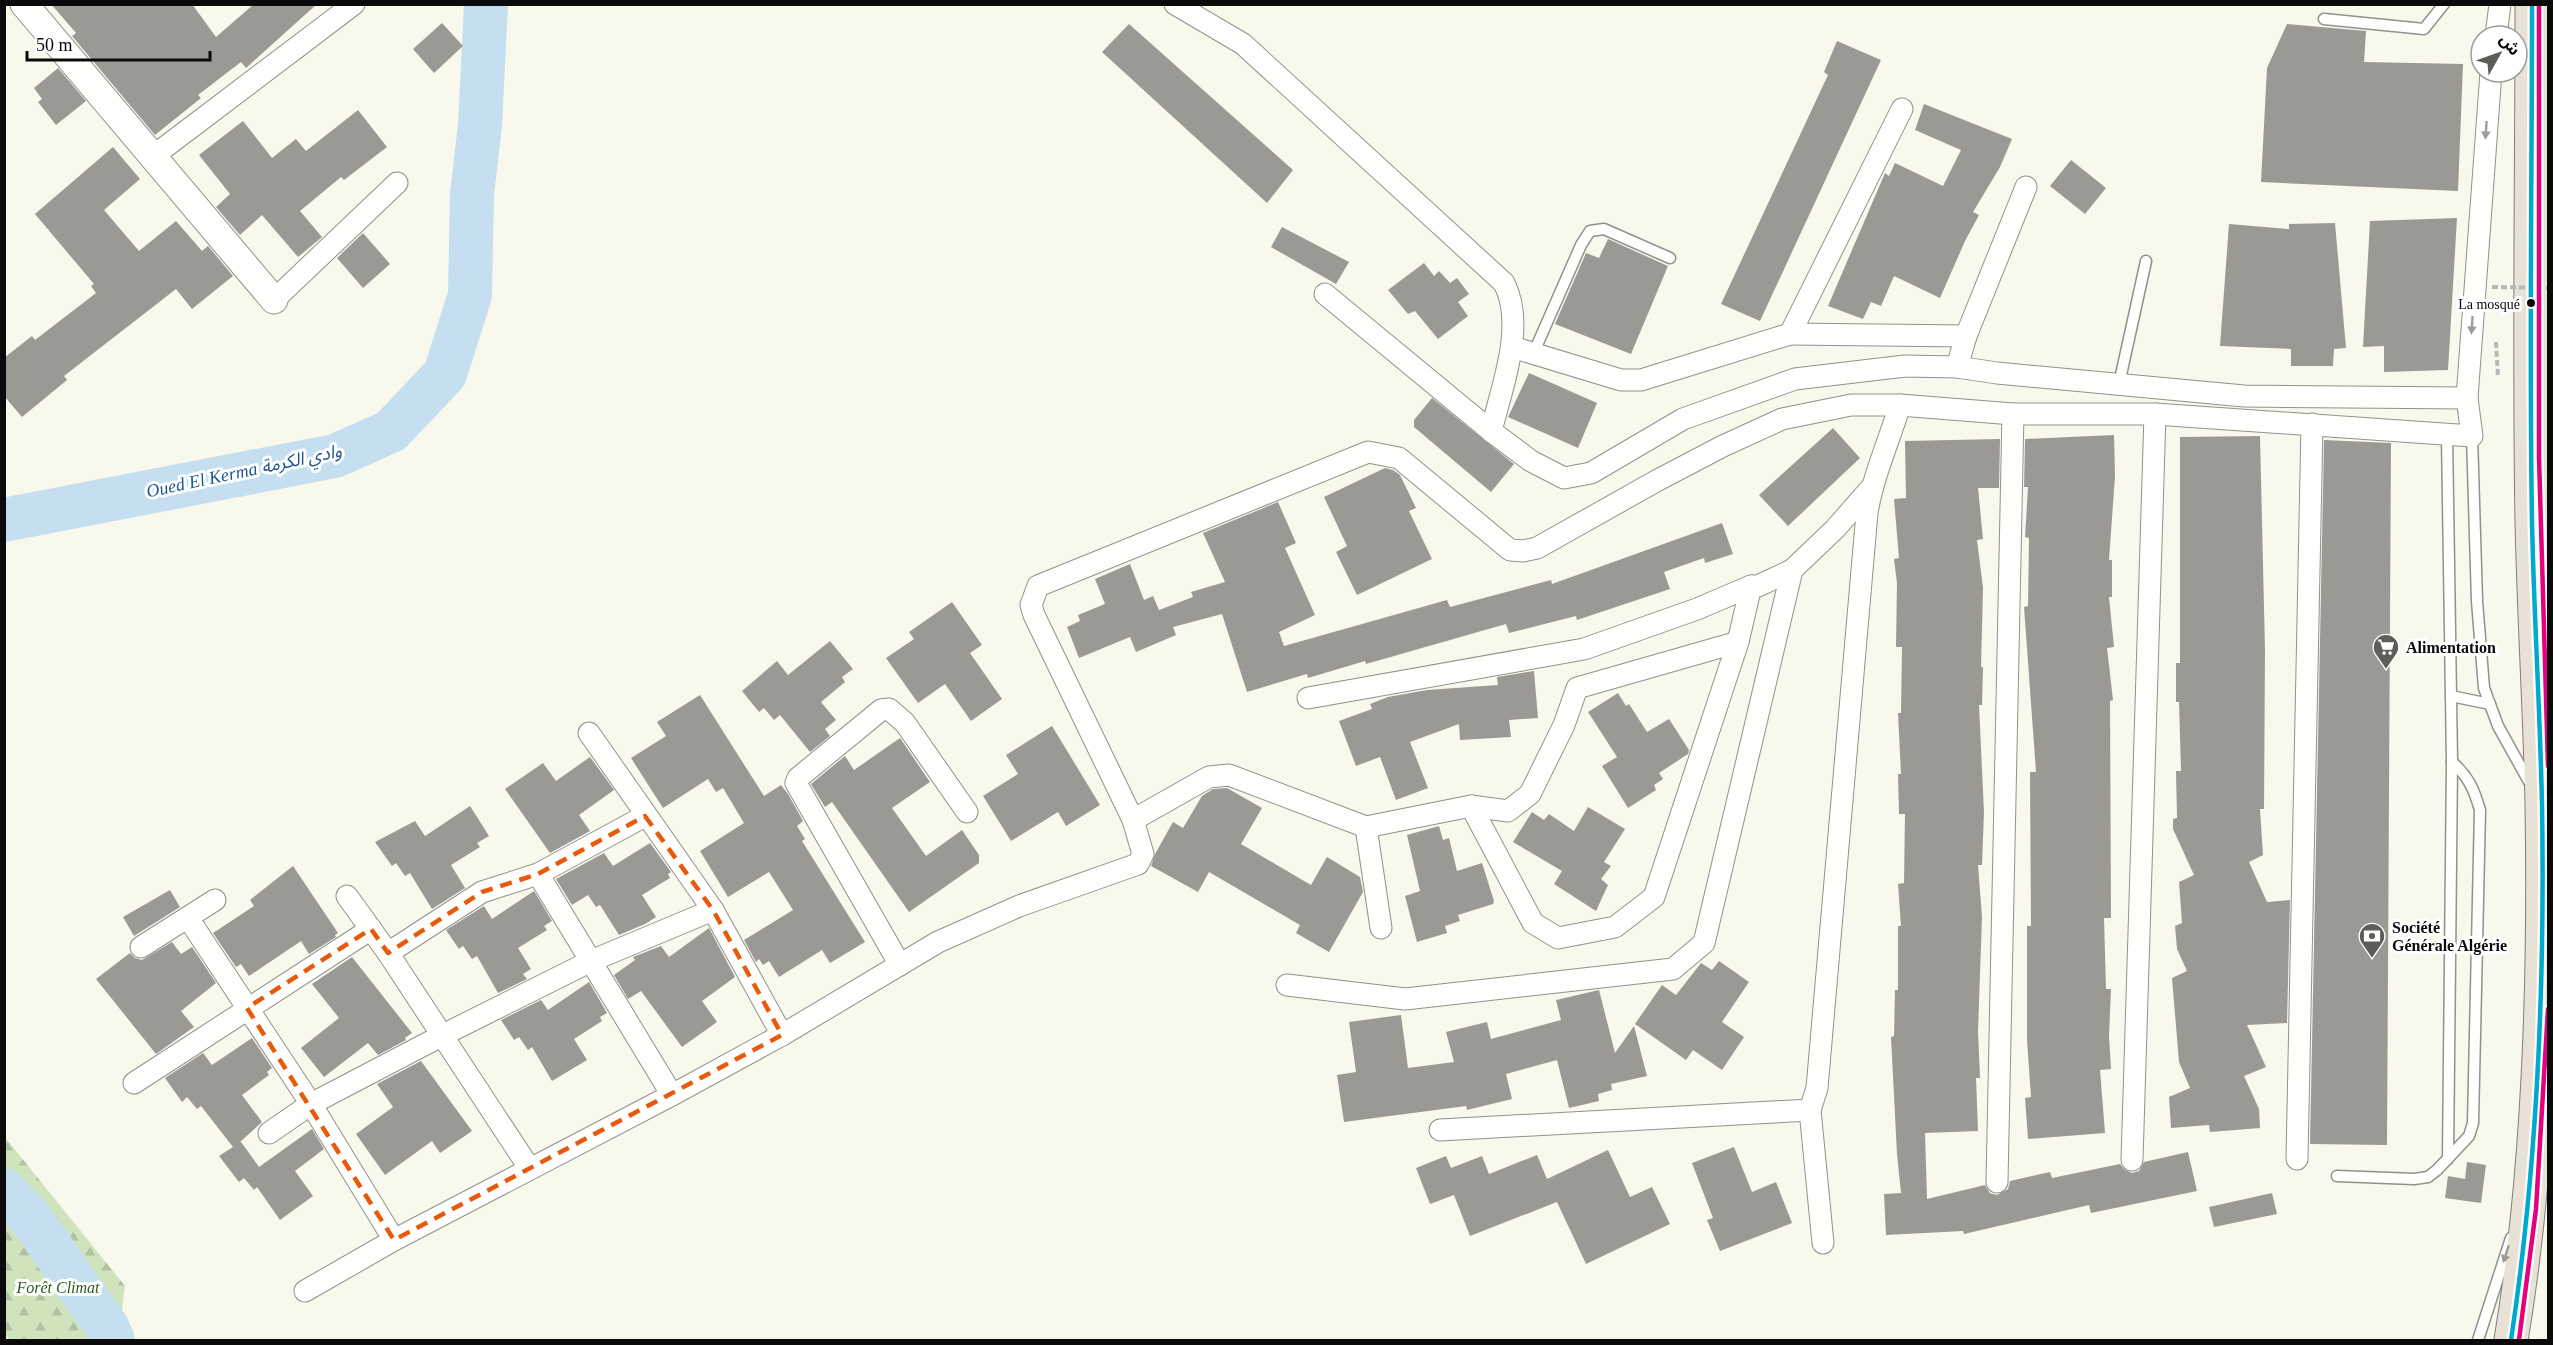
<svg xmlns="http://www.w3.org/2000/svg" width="2553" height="1345" font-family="'Times New Roman','Noto Sans Arabic',serif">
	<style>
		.forest { fill: url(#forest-firs) }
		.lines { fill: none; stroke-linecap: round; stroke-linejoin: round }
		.river { stroke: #c6dff0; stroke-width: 44 }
		.building { fill: #9b9993 }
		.service-casing { stroke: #92918c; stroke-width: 13 }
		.minor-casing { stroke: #92918c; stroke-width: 23 }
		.tertiary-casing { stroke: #92918c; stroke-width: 29 }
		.trunk-casing { stroke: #7f7e7a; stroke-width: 35 }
		.path { stroke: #b7b7b5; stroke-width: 4; stroke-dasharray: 6 3; stroke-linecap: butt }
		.service { stroke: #fefefc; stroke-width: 10 }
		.minor { stroke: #fefefc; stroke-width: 21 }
		.tertiary { stroke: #fefefc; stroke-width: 27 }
		.trunk { stroke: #e8e2d6; stroke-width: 33 }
		.path-bridge { stroke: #b7b7b5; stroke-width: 4; stroke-dasharray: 6 3; stroke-linecap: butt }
		.bus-1-casing { stroke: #fff; stroke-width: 9 }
		.bus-2-casing { stroke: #fff; stroke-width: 9 }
		.bus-1 { stroke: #00a9ce; stroke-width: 4.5 }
		.bus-2 { stroke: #e5007d; stroke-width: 4.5 }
		.oneway { fill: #9c9c9b }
		.marked { fill: none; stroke: #e8590c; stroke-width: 4.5; stroke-dasharray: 12 8; stroke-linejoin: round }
		.bus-dot { fill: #0a0a0a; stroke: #fff; stroke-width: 2 }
		.labels { text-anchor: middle; stroke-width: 6; stroke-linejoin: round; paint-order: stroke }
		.bus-label { font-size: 14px; fill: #0a0a0a; stroke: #fff; text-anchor: end }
		.poi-label { font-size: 16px; font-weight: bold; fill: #0a0a0a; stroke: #fff; text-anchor: start }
		.park-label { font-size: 16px; font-style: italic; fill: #285b20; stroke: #fff }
		.water-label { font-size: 18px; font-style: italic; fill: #1d5691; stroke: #fff }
	</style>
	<defs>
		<pattern id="forest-firs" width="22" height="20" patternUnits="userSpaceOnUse" patternTransform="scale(1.5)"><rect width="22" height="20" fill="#cfe4bd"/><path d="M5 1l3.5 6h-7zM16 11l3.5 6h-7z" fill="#b0c2a1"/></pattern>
	</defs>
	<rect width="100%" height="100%" fill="#f9f8ed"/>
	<polygon class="forest" points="4,1136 125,1286 118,1340 10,1340 5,1334"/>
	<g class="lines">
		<g class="river">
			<polyline points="4,520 335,456 391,431 445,374 470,295 472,194 480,125 486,4"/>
			<polyline points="4,1190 31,1219 107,1327 113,1340"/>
		</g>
	</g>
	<g class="building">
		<polygon points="51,4 192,4 216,37 254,4 317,4 246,68 241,62 198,95 201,98 155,135 72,36 76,33"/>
		<polygon points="442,23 463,46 434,73 413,49"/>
		<polygon points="1129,24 1293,170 1267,203 1102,52"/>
		<polygon points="2287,24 2366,31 2364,62 2463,64 2458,191 2261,182 2267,68"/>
		<polygon points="1837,41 1881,60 1760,321 1721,304 1828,75 1824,72"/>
		<polygon points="58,68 86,101 56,125 38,102 42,99 34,88"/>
		<polygon points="1924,104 2012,139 2000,167 1973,212 1979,215 1965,241 1940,298 1894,276 1881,306 1871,302 1863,319 1828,306 1885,173 1889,176 1895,163 1943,186 1961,150 1915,130"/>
		<polygon points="358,110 387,147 344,180 341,177 300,211 322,237 298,257 262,215 240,235 216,207 230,194 199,155 243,121 272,158 296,139 306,151"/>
		<polygon points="113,147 140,179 104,210 139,251 176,221 202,251 208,246 233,276 192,309 176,289 64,376 67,380 22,417 4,396 4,358 32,336 35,340 96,293 91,286 94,284 35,214"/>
		<polygon points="2071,160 2106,188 2085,214 2050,186"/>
		<polygon points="2457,218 2448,370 2384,372 2384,346 2363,347 2370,221"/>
		<polygon points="2335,223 2346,348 2334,349 2333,366 2291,366 2291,349 2220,346 2229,224 2289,229 2289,224"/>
		<polygon points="1282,227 1349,262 1336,284 1271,247"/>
		<polygon points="363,233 390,264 363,288 337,258"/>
		<polygon points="1608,239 1668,266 1631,354 1555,324 1586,253 1599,258"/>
		<polygon points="1424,263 1434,276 1439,271 1450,283 1457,278 1469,294 1458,302 1468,316 1438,339 1415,311 1408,314 1388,290"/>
		<polygon points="1529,373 1597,403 1578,448 1508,417"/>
		<polygon points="1432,398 1514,464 1491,492 1414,427 1414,420"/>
		<polygon points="1833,428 1860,458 1788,526 1759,495"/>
		<polygon points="2114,435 2115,476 2109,560 2112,560 2112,597 2109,597 2114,647 2107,648 2113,700 2110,701 2111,918 2104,918 2106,989 2111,989 2109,1036 2111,1069 2100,1070 2105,1133 2028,1139 2025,1098 2031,1097 2027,1040 2027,926 2031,926 2030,772 2036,772 2024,607 2028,606 2029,538 2025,537 2028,487 2024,487 2025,439"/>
		<polygon points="2260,436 2265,650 2264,809 2260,809 2263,855 2249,862 2267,902 2290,900 2287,1023 2247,1025 2266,1067 2244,1076 2259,1109 2260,1128 2210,1132 2209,1125 2171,1128 2169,1097 2190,1088 2179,1062 2172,978 2187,971 2177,949 2175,926 2182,923 2179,882 2194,875 2173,829 2173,819 2177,818 2176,771 2181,771 2179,702 2176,702 2176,663 2180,663 2180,437"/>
		<polygon points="2000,439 1999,488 1978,488 1983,539 1977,540 1983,588 1981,667 1983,667 1982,705 1979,705 1984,812 1982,865 1978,865 1982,917 1978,1031 1980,1078 1976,1078 1978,1131 1925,1133 1927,1199 1985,1185 1990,1193 1997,1195 2008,1189 2010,1181 2050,1172 2052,1178 2120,1164 2125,1170 2132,1173 2139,1171 2144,1162 2188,1152 2197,1191 2091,1213 2089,1205 1964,1234 1963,1231 1886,1235 1884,1194 1901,1193 1897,1154 1891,1037 1894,1036 1895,990 1898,990 1898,926 1901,926 1898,884 1904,883 1905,814 1899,814 1898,774 1901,774 1898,713 1901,713 1902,647 1896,647 1897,583 1894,559 1899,558 1894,499 1906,498 1905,441"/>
		<polygon points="2324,440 2391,443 2387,1145 2310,1144"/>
		<polygon points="1385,468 1393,470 1400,475 1416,508 1409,511 1432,559 1357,595 1336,552 1347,546 1324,497"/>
		<polygon points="1278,502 1296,543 1285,548 1315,615 1279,632 1284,646 1447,600 1450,607 1551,580 1552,584 1722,523 1733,554 1705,563 1704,558 1664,572 1670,589 1577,620 1576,616 1509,633 1506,624 1366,664 1365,661 1308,678 1307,674 1247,692 1222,614 1173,627 1176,635 1136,652 1130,637 1079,658 1067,627 1080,621 1078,615 1105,604 1095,579 1130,564 1144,600 1153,596 1159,610 1193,597 1191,592 1225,582 1203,533"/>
		<polygon points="952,602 982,645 970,653 1002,699 971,721 945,684 918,703 886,658 914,639 909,632"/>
		<polygon points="830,641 853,669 842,677 845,682 821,702 836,720 825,729 830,736 810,752 780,715 774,720 764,708 759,712 742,691 777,661 788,675"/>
		<polygon points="1534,671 1538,718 1509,720 1511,737 1460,740 1459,724 1410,742 1428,788 1396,800 1380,757 1356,766 1339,721 1372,709 1370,704 1388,697 1427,690 1498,685 1497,677"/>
		<polygon points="1618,693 1626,706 1629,704 1647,732 1669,719 1689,750 1688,754 1659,773 1663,779 1654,785 1656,790 1628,808 1602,766 1617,757 1588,712"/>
		<polygon points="700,695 764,796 781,785 788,794 803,821 797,826 805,839 802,841 865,942 830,963 822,950 779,977 769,961 763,965 759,959 756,962 744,940 793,910 769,872 728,897 700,851 744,823 723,788 716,792 708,779 663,808 631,758 666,736 657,722"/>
		<polygon points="1052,726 1100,805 1066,826 1058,812 1011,841 983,796 1018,774 1006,755"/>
		<polygon points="900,738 930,782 892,808 926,856 962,830 979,855 979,863 909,912 832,802 825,807 811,784 845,756 854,770"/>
		<polygon points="590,757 614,790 579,815 590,831 550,853 505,789 543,763 556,781"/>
		<polygon points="1227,788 1262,808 1241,844 1311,885 1327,857 1360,877 1363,892 1329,952 1296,933 1300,925 1209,872 1198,892 1151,866 1155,854 1173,822 1183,828 1202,796 1213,789"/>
		<polygon points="470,806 489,836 477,843 480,847 451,865 465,888 432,909 410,873 405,876 396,863 392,866 375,842 415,821 425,836"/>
		<polygon points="1588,807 1625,829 1604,862 1611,866 1601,879 1608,885 1596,911 1554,884 1562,871 1513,842 1532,812 1544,820 1549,814 1574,831"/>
		<polygon points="1439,826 1443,840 1449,838 1457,871 1482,863 1494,901 1493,904 1458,915 1460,921 1445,926 1447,933 1417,942 1405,896 1420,891 1407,835"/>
		<polygon points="650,843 671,872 668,874 670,878 642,895 656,917 645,924 619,935 600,905 596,907 588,895 572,905 556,879 604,853 613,866"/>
		<polygon points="293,866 338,933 335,935 336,937 309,954 301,941 249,976 241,964 236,967 213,933 254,906 250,900"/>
		<polygon points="170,890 180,907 134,936 123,917"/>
		<polygon points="534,891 552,921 544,926 547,930 518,948 531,969 523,974 527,979 498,993 477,956 472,959 463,946 459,949 446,930 484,906 492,919"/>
		<polygon points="709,928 735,977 702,1001 717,1022 682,1047 641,991 628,999 614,975 635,960 633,957 661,946 669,957"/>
		<polygon points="172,942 181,954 192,947 216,983 181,1011 194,1027 156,1054 96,979 130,953 135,958 142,960"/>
		<polygon points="352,957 412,1033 405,1038 406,1040 378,1055 368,1043 324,1077 301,1048 339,1018 312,984"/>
		<polygon points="1719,961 1749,982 1722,1022 1744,1037 1722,1070 1693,1050 1686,1060 1635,1024 1662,985 1676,995 1701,963 1712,970"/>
		<polygon points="589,982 607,1013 600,1017 602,1021 574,1039 587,1060 552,1081 532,1047 528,1050 519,1037 514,1040 501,1020 541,1000 548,1010"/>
		<polygon points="1599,990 1615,1053 1634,1026 1647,1076 1611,1084 1612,1090 1598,1094 1599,1101 1569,1108 1557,1060 1506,1074 1512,1099 1467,1110 1466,1106 1344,1122 1337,1075 1356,1072 1349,1022 1401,1015 1408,1068 1454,1062 1446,1032 1487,1022 1491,1039 1561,1020 1556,1000"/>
		<polygon points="252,1038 272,1068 267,1072 269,1075 242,1095 262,1122 239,1143 241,1142 259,1167 312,1129 324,1149 295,1171 313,1196 280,1220 257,1187 254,1190 244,1178 239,1182 219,1156 233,1147 201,1106 197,1109 187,1097 182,1102 165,1078 203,1053 212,1065"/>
		<polygon points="421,1061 472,1131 440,1153 432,1141 385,1175 356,1134 393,1107 377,1084"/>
		<polygon points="1734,1147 1752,1192 1776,1182 1792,1223 1720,1251 1707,1220 1713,1218 1692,1163"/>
		<polygon points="1608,1150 1630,1197 1652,1187 1670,1224 1586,1264 1557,1202 1470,1236 1454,1195 1430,1204 1416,1168 1446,1156 1451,1168 1482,1156 1489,1174 1537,1155 1547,1179"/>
		<polygon points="2467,1162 2486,1165 2481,1203 2445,1198 2448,1176 2465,1179"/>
		<polygon points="2272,1193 2277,1214 2214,1227 2209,1207"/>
	</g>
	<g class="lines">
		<g class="service-casing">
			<g id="service">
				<polyline points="2324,19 2424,29 2444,4"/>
				<polyline points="1534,352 1581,245 1590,231 1604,229 1670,258"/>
				<polyline points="2119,384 2146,261"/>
				<polyline points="2447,435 2452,762 2448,1159"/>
				<polyline points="2472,436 2477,601 2484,688 2498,726 2532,787"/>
				<polyline points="2451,696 2490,704"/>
				<path d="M2337,1176L2414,1179L2428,1177L2437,1170L2469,1136L2473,1123L2480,810C2474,789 2468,776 2452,762"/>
				<polyline points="2478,1340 2511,1238"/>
			</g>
		</g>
		<g class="minor-casing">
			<g id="minor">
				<path d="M1175,4L1243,44L1504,283C1526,325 1502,387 1491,431"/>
				<polyline points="2496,36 2500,4"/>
				<polyline points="1902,109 1790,334 1966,336"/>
				<polyline points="152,157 354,4"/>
				<polyline points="1325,294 1491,431 1531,461 1564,478 1591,473 1683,419 1795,379 1905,366 1957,367 1997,373 2244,396 2467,398"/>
				<polyline points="274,300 397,183"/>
				<polyline points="1512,347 1621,380 1641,380 1790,334"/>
				<polyline points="1957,367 1966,336 2026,187"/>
				<polyline points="1308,698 1584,649 1697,609 1751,586 1758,586 1792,570"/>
				<polyline points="589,733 713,910 782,1035"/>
				<polyline points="1471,806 1508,811 1530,794 1564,725 1577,688 1738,642"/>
				<polyline points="1133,820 1209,777 1229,775 1366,827 1471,806 1533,923 1558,938 1615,927 1654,897 1738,642 1751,586"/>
				<polyline points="1366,827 1381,928"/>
				<polyline points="538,874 672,1095"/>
				<polyline points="347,896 388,953 530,1169"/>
				<polyline points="188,918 311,1104 394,1240"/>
				<polyline points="141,947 215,900"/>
				<polyline points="388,953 482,892 538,874 645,816"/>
				<polyline points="900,965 796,783 798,778 881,710 889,709 905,723 967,812"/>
				<polyline points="1287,985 1405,999 1673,969 1704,943 1792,570 1835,529 1871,488"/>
				<polyline points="134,1083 371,929"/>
				<polyline points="1440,1130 1810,1110"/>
				<polyline points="269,1133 311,1104 443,1035 591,961 713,910"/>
				<polyline points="2297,1159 2312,424"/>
				<polyline points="2132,1160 2155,414"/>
				<polyline points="1997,1182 2013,414"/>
				<path d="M1823,1243L1810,1110L1817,1088L1867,513C1873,476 1889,441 1900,405L2013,414H2155L2472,436L2467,398L2491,72"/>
				<polyline points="305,1291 394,1240 672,1095 782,1035 938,942 1019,906 1138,864 1143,854 1133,820 1034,615 1031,605 1038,586 1368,452 1399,458 1510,550 1523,551 1537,548 1658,480 1723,446 1782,419 1851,405 1900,405"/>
			</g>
		</g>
		<g class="tertiary-casing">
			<polyline id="tertiary" points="24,4 274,300"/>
		</g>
		<g class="trunk-casing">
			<path id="trunk" d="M2511,1340C2540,1167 2545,980 2542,804C2540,710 2534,616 2532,522C2529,350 2532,177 2532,4"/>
		</g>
		<polyline class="path" points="2496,342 2498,377"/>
		<use href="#service" class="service"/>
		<use href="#minor" class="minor"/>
		<use href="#tertiary" class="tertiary"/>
		<use href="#trunk" class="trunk"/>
		<polyline class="path-bridge" points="2492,287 2548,288"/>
		<g class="bus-1-casing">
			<path id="bus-1" d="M2511,1340C2538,1162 2545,984 2542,804C2540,710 2534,616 2532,522C2529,350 2532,177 2532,4"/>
		</g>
		<g class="bus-2-casing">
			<g id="bus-2">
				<polyline points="2539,4 2539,457 2548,766"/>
				<polyline points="2519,1340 2536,1209 2548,1009"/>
			</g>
		</g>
		<use href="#bus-1" class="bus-1"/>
		<use href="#bus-2" class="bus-2"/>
	</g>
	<defs><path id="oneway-solid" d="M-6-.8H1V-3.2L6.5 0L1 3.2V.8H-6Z" transform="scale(1.5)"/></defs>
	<g class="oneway">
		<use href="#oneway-solid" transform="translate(2486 130) rotate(94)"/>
		<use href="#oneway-solid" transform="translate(2472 325) rotate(94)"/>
		<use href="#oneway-solid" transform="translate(2506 1254) rotate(108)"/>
	</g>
	<path class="marked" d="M645,816L713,910L782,1035L394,1240L247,1008L371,929L388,953L482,892L538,874Z"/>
	<defs>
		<g id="supermarket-pin" transform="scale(1.35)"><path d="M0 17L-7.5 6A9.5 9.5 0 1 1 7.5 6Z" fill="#5e5d59" stroke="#fff"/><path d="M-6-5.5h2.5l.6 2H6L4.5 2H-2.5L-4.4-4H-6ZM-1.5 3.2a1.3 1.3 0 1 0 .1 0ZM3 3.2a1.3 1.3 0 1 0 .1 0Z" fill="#fff"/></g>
		<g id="bank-pin" transform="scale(1.35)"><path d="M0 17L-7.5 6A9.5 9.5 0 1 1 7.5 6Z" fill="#5e5d59" stroke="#fff"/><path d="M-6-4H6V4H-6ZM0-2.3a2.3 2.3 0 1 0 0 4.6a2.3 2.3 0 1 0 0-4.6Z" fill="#fff"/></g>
	</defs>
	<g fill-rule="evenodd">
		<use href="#supermarket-pin" x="2386" y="647"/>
		<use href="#bank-pin" x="2372" y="936"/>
	</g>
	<circle class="bus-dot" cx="2531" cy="303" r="5"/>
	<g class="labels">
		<g class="bus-label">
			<text x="2520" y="309">La mosqué</text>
		</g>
		<g class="poi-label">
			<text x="2406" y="653">Alimentation</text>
			<text x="2392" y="933">Société<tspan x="2392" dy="18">Générale Algérie</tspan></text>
		</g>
		<g class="park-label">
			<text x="58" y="1293">Forêt Climat</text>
		</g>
		<g class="water-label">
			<text transform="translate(244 471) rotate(-12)" y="6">Oued El Kerma وادي الكرمة</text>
		</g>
	</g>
	<rect width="2553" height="1345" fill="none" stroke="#0a0a0a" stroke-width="12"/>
	<g transform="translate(2499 54) rotate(50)"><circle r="28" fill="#ffffff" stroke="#9d9d9d" stroke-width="1.5"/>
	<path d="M0-4.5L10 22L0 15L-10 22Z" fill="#5e5d59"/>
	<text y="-9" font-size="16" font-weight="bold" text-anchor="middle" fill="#0a0a0a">ش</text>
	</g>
	<path d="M27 51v9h183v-9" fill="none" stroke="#0a0a0a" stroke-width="3"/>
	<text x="36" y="51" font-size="18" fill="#0a0a0a" stroke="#ffffff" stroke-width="4.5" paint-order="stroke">50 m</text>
</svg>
